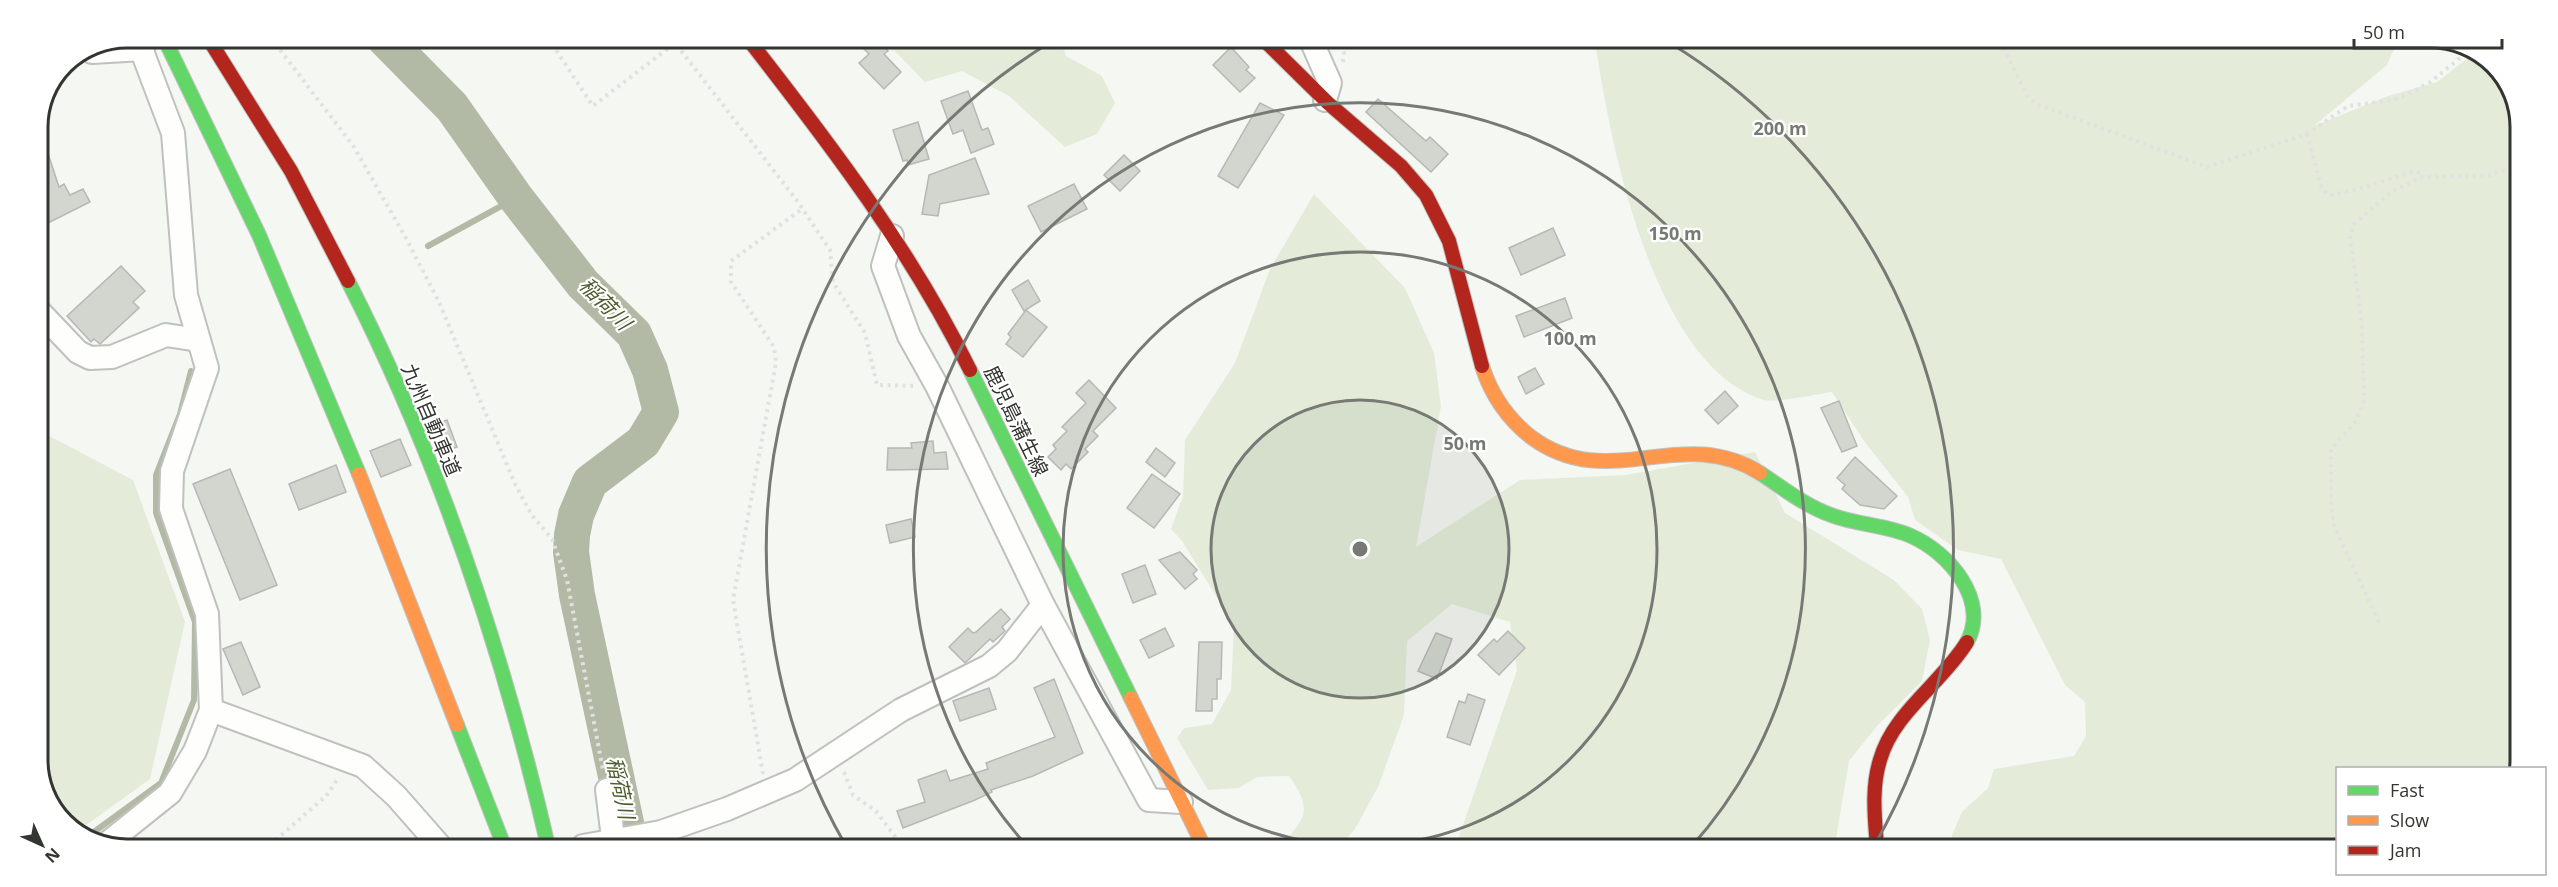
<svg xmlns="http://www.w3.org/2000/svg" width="2558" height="887" font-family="'Open Sans','Noto Sans JP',sans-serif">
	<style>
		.green { fill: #e4ecd9 }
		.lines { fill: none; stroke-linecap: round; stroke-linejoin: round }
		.stream { stroke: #b2baa5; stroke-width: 6 }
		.river { stroke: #b2baa5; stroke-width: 36 }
		.building { fill: #d2d6ce; stroke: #b7b8b5; stroke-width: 1.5 }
		.street-casing { stroke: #bfc1be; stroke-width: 26 }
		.fast-casing { stroke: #bfc1be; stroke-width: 16 }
		.slow-casing { stroke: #bfc1be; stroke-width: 16 }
		.jam-casing { stroke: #bfc1be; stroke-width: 16 }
		.path { stroke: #e1e1e0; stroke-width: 4; stroke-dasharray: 3 4.5; stroke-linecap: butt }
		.street { stroke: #fefefd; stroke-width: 22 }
		.fast { stroke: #63d668; stroke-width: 14 }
		.slow { stroke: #ff974d; stroke-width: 14 }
		.jam { stroke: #b3261e; stroke-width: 14 }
		.ring { fill: none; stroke: #777975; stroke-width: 3 }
		.labels { text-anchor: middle; stroke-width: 4.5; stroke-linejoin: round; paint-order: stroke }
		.street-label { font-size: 20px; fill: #333531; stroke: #fff }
		.water-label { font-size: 21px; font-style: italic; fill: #4e5f2f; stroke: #fff }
		.rim { fill: none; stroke: #333531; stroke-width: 3 }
		.centre { fill: #777975; stroke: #fff; stroke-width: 3 }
		.ring-label { font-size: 18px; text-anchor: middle; font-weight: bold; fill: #777975; stroke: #fff; stroke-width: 4.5; stroke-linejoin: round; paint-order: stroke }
	</style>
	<rect width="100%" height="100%" fill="#f5f7f3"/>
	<g class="green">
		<polygon points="883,39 1060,39 1066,56 1102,76 1115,103 1097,134 1065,147 1009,96 962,71 925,82"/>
		<path d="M1595,40L2397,42L2387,65L2314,126L2388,96L2437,82L2474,53L2502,72L2520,121L2516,768H2338L2337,849H1950L1952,835L1962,812L1988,788L1994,769L2074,756L2086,736L2085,702L2065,685L2001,559L1958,550L1915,520L1908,497L1864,441L1832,392C1818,394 1775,403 1764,400C1653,367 1609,140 1595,40Z"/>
		<path d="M1314,194L1405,288L1434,353L1441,406L1416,547L1520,480L1626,475L1755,452L1785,513L1894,580L1922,609L1930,640L1922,681L1877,726L1849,761L1836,838L1828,848H1455L1517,670L1510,622L1452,604L1407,641L1404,715L1378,787L1355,829L1339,847H1280C1305,818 1314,811 1289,776L1257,777L1239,788L1208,790L1177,738L1184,728L1212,724L1231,690L1234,625L1182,541L1171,529L1183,496L1185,440L1235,363L1270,269Z"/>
		<polygon points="38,430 133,480 185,622 150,779 78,831 56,815 38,766"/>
	</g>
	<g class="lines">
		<g class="stream">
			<polyline points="428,246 516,198"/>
			<polyline points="87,837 161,783 194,700 195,622 156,513 156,475 180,414 191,371"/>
		</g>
		<polyline class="river" points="384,38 452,107 516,198 583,284 634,334 650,370 661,412 643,442 590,482 576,515 572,535 571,552 577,595 631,846"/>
	</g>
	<g class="building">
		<polygon points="870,39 877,39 888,51 884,54 901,72 884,89 859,63 869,54 862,47"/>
		<polygon points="1231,47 1249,67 1246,70 1255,78 1240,92 1213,65"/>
		<polygon points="968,91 982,130 988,128 994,144 971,153 963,130 953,134 941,101"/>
		<polygon points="1378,99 1426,141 1430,137 1448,154 1431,172 1366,112"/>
		<polygon points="1260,103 1284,115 1238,188 1218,176"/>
		<polygon points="918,122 929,159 908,165 907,160 903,161 893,130"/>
		<polygon points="38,132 41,132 59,187 64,184 70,195 83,189 90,202 38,228"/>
		<polygon points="1124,155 1140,171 1120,191 1104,175"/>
		<polygon points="975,158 989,194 940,204 938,216 922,214 929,175"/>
		<polygon points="1074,184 1087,209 1041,232 1028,206"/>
		<polygon points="1553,228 1565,255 1521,275 1509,248"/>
		<polygon points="121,266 145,291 133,302 139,308 100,344 94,339 91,342 67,316"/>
		<polygon points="1028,280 1040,301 1024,311 1012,290"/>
		<polygon points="1565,298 1572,318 1524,337 1516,316"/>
		<polygon points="1026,310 1047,327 1023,357 1006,344 1011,337 1008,334"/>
		<polygon points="1535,368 1544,384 1526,394 1518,377"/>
		<polygon points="1089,380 1116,408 1093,431 1098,436 1085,449 1088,452 1071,469 1066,464 1061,470 1048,457 1056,449 1053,445 1067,431 1062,427 1086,403 1076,393"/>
		<polygon points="1725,391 1738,406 1718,424 1705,410"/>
		<polygon points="1839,401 1857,446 1842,452 1821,408"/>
		<polygon points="447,420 457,447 445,451 434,425"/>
		<polygon points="400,439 411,465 381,477 370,451"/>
		<polygon points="933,441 934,453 946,452 948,469 887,470 888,448 912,448 911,443"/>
		<polygon points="1156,448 1175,463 1165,477 1146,462"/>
		<polygon points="1855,457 1897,496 1884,509 1860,505 1842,489 1845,485 1837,478"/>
		<polygon points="336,465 346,492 299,510 289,484"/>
		<polygon points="230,469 277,585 240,600 193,484"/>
		<polygon points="1152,474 1180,494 1154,528 1127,508"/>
		<polygon points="911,519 915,537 890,543 886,525"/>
		<polygon points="1180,552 1197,570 1193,574 1197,579 1185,589 1159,560"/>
		<polygon points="1145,565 1156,594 1133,603 1122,574"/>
		<polygon points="1001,609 1010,619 1002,627 1005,631 993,642 990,639 965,663 949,647 968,628 973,633 976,632"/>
		<polygon points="1165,628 1174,646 1149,658 1140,640"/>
		<polygon points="1508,631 1525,648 1499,675 1478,655 1494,639 1497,642"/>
		<polygon points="1436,633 1452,639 1437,679 1418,671"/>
		<polygon points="241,642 260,687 243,695 223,649"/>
		<polygon points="1199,642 1222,642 1221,679 1217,679 1217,699 1212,699 1212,711 1196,711"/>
		<polygon points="1054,679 1083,753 1033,776 991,790 992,792 975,800 903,828 897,811 925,802 918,780 946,770 950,781 988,769 986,763 1055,737 1034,688"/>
		<polygon points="989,688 996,709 960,721 953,701"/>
		<polygon points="1468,694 1485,700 1470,745 1447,737 1459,701 1465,703"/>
	</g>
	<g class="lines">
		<g class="street-casing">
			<g id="street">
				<polyline points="1311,40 1330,83 1325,100"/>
				<polyline points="92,52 143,49"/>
				<polyline points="892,236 883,266 909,336 937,386 1043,605"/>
				<polyline points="38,310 78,352 90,358 112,357 166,335 198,340"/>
				<polyline points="211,710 363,766 396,796 440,846"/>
				<polyline points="607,790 614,846"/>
				<polyline points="105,845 170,793 195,751 211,710 207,614 171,509 172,471 207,368 186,295 173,133 137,38"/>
				<polyline points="583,846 661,832 727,809 795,780 901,710 989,666 1007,651 1043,605 1149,800 1181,802"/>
			</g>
		</g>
		<g class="fast-casing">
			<g id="fast">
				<polyline points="164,38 259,235 359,474"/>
				<path d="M348,281C439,460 503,651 548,846"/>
				<polyline points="970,370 1131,698"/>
				<path d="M1760,473C1783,488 1805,506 1831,515C1857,525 1886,525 1911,536C1948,552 1990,600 1967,642"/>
				<polyline points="457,725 504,846"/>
			</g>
		</g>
		<g class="slow-casing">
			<g id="slow">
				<path d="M1482,366C1491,394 1508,419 1531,437C1609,495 1680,423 1760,473"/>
				<polyline points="359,474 457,725"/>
				<polyline points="1131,698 1204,847"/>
			</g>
		</g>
		<g class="jam-casing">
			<g id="jam">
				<polyline points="208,38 291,171 348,281"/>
				<path d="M748,39C830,144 911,250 970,370"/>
				<polyline points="1264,40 1328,103 1401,166 1426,195 1449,241 1482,366"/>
				<path d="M1877,848C1875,819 1871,789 1880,760C1893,713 1942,683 1967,642"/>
			</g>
		</g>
		<g class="path">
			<polyline points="271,38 354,147 407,240 439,302 515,484 531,514 552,539 567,580 603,770"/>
			<polyline points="548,38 593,106 675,43"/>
			<polyline points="672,39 798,202 830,250 833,282 865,333 877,385 916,386"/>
			<polyline points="2000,41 2027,95 2036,104 2207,167 2307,134 2348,106 2394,100 2408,94 2429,83 2470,50"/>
			<polyline points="1343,62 1345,40"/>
			<polyline points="2307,134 2322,189 2330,195 2355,190 2415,171 2421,173 2422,177"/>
			<polyline points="2379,622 2334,526 2331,505 2331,449 2356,421 2364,401 2362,324 2350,236 2354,224 2391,192 2422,177 2487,176 2520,165"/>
			<polyline points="844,772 853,795 876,811 902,846"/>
			<polyline points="763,774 733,600 776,362 774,347 731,282 731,261 802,209"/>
			<polyline points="270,845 326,796 339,777"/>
		</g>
		<use href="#street" class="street"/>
		<use href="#fast" class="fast"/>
		<use href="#slow" class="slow"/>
		<use href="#jam" class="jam"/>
	</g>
	<circle cx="1360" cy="549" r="149" fill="#777975" fill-opacity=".12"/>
	<g class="ring">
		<circle cx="1360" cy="549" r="149"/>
		<circle cx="1360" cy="549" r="297"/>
		<path d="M1026 845A446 446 0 1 1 1691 847"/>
		<path d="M846 846A594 594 0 0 1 1054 40M1670 43A594 594 0 0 1 1874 846"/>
	</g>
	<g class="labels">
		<g class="street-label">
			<text transform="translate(431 420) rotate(67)" y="7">九州自動車道</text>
			<text transform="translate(1016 421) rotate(64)" y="7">鹿児島蒲生線</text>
		</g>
		<g class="water-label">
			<text transform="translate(605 304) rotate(46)" y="7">稲荷川</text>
			<text transform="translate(620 788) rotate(78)" y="7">稲荷川</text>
		</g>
	</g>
	<path d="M0 0H2558V887H0ZM127 48H2431A79 79 0 0 1 2510 127V760A79 79 0 0 1 2431 839H127A79 79 0 0 1 48 760V127A79 79 0 0 1 127 48Z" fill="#fff" fill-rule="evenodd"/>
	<path class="rim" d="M127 48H2431A79 79 0 0 1 2510 127V760A79 79 0 0 1 2431 839H127A79 79 0 0 1 48 760V127A79 79 0 0 1 127 48Z"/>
	<circle cx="1360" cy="549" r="9" class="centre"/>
	<g class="ring-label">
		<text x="1780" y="135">200 m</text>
		<text x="1675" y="240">150 m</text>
		<text x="1570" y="345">100 m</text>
		<text x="1465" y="450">50 m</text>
	</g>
	<rect x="2336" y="767" width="210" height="108" fill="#ffffff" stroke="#adaead" stroke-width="1.5"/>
	<rect x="2348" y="786" width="30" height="9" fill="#63d668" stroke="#adaead" stroke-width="1.5"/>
	<text x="2390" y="797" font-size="18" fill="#333531">Fast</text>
	<rect x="2348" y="816" width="30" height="9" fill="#ff974d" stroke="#adaead" stroke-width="1.5"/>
	<text x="2390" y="827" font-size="18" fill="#333531">Slow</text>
	<rect x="2348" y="846" width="30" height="9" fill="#b3261e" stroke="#adaead" stroke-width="1.5"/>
	<text x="2390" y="857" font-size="18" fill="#333531">Jam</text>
	<g transform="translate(42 845) rotate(135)" stroke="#ffffff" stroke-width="4.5" paint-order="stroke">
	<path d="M0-4.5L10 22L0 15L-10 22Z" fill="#333531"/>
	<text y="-9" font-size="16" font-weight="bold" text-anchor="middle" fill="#333531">N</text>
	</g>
	<path d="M2354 39v9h148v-9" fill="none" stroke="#333531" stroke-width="3"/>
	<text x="2363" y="39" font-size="18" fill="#333531" stroke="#ffffff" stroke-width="4.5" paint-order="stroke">50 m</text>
</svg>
